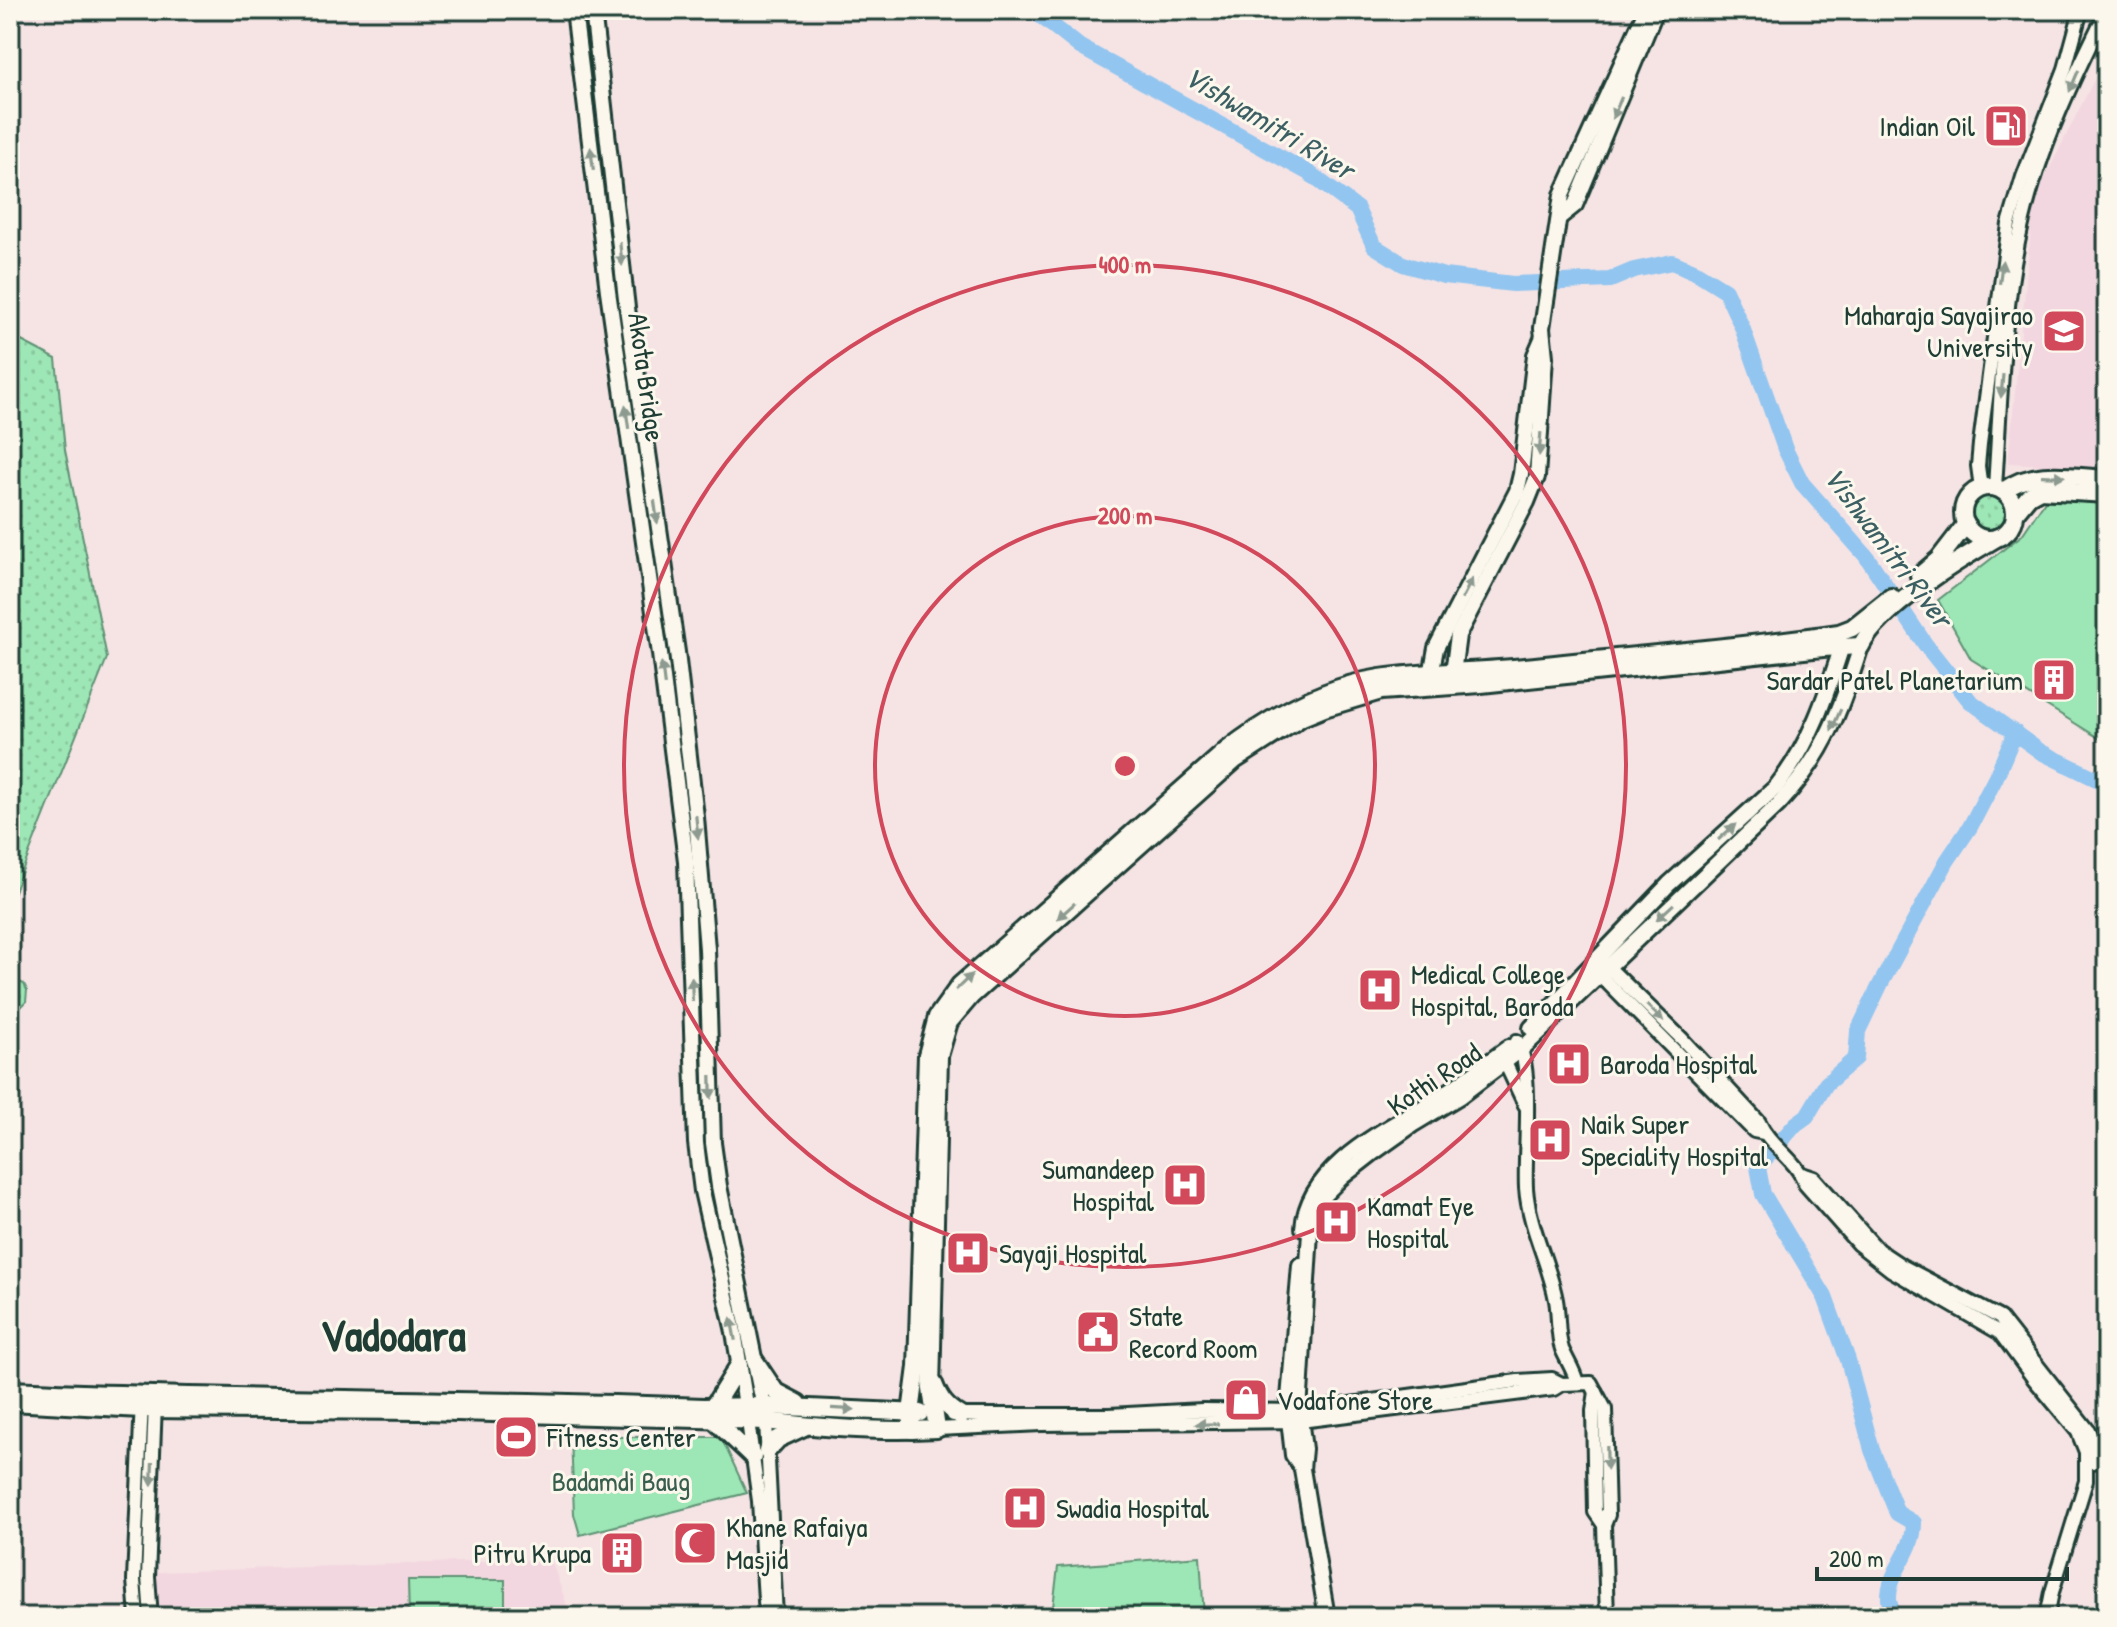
<svg xmlns="http://www.w3.org/2000/svg" width="2117" height="1627" font-family="'Patrick Hand',sans-serif">
	<style>
		.built { fill: #f3d7e0 }
		.grass { fill: url(#grass-dots); stroke: #5e9274; stroke-width: 2 }
		.park { fill: #9de6b5; stroke: #5e9274; stroke-width: 2 }
		.lines { fill: none; stroke-linecap: round; stroke-linejoin: round }
		.river { stroke: #92c5ef; stroke-width: 16 }
		.secondary-casing { stroke: #1f3d34; stroke-width: 18 }
		.primary-casing { stroke: #1f3d34; stroke-width: 20 }
		.highway-casing { stroke: #1f3d34; stroke-width: 22 }
		.secondary { stroke: #fbf7ec; stroke-width: 12 }
		.primary { stroke: #fbf7ec; stroke-width: 14 }
		.highway { stroke: #fbf7ec; stroke-width: 16 }
		.oneway { fill: #8d9a90 }
		.ring { fill: none; stroke: #d1495b; stroke-width: 4 }
		.labels { text-anchor: middle; stroke-width: 6; stroke-linejoin: round; paint-order: stroke }
		.poi-label { font-size: 28px; fill: #1f3d34; stroke: #fbf7ec; text-anchor: start }
		.street-label { font-size: 28px; fill: #1f3d34; stroke: #fbf7ec }
		.park-label { font-size: 28px; fill: #385f4e; stroke: #fbf7ec }
		.water-label { font-size: 30px; font-style: italic; fill: #3c5f63; stroke: #fbf7ec }
		.town-label { font-size: 44px; font-weight: bold; fill: #1f3d34; stroke: #fbf7ec }
		.centre { fill: #d1495b; stroke: #fbf7ec; stroke-width: 4 }
		.ring-label { font-size: 24px; text-anchor: middle; font-weight: bold; fill: #d1495b; stroke: #fbf7ec; stroke-width: 6; stroke-linejoin: round; paint-order: stroke }
	</style>
	<defs>
		<pattern id="grass-dots" width="8" height="8" patternUnits="userSpaceOnUse" patternTransform="scale(2)"><rect width="8" height="8" fill="#9de6b5"/><path d="M2 2h.1M6 6h.1" fill="none" stroke="#87c69c" stroke-width="1.8" stroke-linecap="round"/></pattern>
	</defs>
	<rect width="100%" height="100%" fill="#f6e4e5"/>
	<filter id="ink" filterUnits="userSpaceOnUse"><feTurbulence type="fractalNoise" baseFrequency=".0125" numOctaves="2"/><feDisplacementMap in="SourceGraphic" scale="16" xChannelSelector="R" yChannelSelector="G"/><feConvolveMatrix kernelMatrix="1 2 1 2 8 2 1 2 1" color-interpolation-filters="sRGB"/></filter>
	<g filter="url(#ink)">
		<g class="built">
			<polygon points="2107,54 2107,469 2008,463 2034,199"/>
			<polygon points="551,1559 571,1617 160,1617 157,1599 157,1572"/>
		</g>
		<g class="grass">
			<polygon points="10,335 56,359 65,450 107,658 11,899"/>
			<circle cx="1989" cy="514" r="19"/>
			<polygon points="10,978 24,984 27,990 26,1002 17,1011 10,1013"/>
		</g>
		<g class="park">
			<polygon points="2045,501 2107,501 2107,743 1971,659 1938,600 2022,535"/>
			<polygon points="571,1437 721,1437 747,1493 580,1535 574,1514"/>
			<polygon points="1200,1556 1204,1617 1056,1617 1053,1607 1058,1567"/>
			<polygon points="408,1580 505,1580 505,1617 409,1617"/>
		</g>
		<g class="lines">
			<g class="river">
				<polyline points="1033,10 1080,47 1309,173 1357,209 1374,246 1403,264 1444,276 1513,284 1610,280 1634,270 1672,262 1696,272 1725,290 1742,327 1785,449 1802,483 1866,556 1925,644 1970,701 2041,752 2107,784"/>
				<path d="M1893,1617C1892,1611 1889,1604 1889,1598C1888,1572 1914,1553 1914,1523L1897,1513L1872,1450L1848,1360L1825,1297L1763,1194L1758,1167L1796,1124L1807,1116L1826,1084L1856,1058L1858,1031L1880,985L1947,861L1970,827L1996,777L2015,732"/>
			</g>
			<g class="secondary-casing">
				<g id="secondary">
					<path d="M1995,487C2001,399 2002,306 2023,220C2040,148 2074,76 2107,10"/>
					<polyline points="1981,488 1978,466 1980,444 2009,224 2023,177 2065,69 2081,10"/>
					<path d="M1603,962L1682,1039L1759,1122C1769,1146 1797,1159 1805,1184L1858,1244L1891,1270L2000,1333L2034,1379L2078,1432L2086,1452V1481L2052,1592L2047,1617"/>
					<polyline points="1595,970 1754,1131 1764,1133"/>
					<path d="M1517,1041C1534,1067 1524,1153 1526,1188C1529,1228 1549,1262 1556,1300C1559,1316 1557,1335 1562,1349C1567,1361 1574,1370 1577,1383"/>
					<polyline points="1502,1056 1525,1105"/>
					<polyline points="1802,1174 1814,1178 1878,1250 1902,1266 2000,1318 2088,1430 2093,1441 2094,1462"/>
					<polyline points="1596,1392 1593,1411 1595,1512 1604,1525"/>
					<polyline points="953,1415 1109,1415 1202,1410 1299,1411 1518,1381 1552,1379 1562,1384"/>
					<polyline points="748,1421 759,1501 766,1617"/>
					<polyline points="766,1421 776,1617"/>
					<polyline points="937,1429 1041,1424 1300,1421 1554,1389 1562,1384 1591,1383 1605,1409 1608,1515 1604,1525 1607,1617"/>
					<polyline points="137,1617 134,1580 142,1401"/>
					<polyline points="151,1617 148,1577 155,1404"/>
				</g>
			</g>
			<g class="primary-casing">
				<g id="primary">
					<polyline points="574,10 608,291 660,654 686,861 696,1143 702,1191 734,1332 748,1417"/>
					<polyline points="593,10 627,308 677,652 696,817 707,949 713,1143 719,1186 766,1417"/>
					<polyline points="1560,217 1575,205 1656,10"/>
					<polyline points="1452,681 1458,635 1527,502 1537,477 1545,357 1542,328 1562,195 1646,10"/>
					<polyline points="1432,684 1431,675 1436,648 1517,491 1521,474 1535,355 1542,339"/>
					<path d="M1531,1028L1669,884L1776,787C1810,745 1826,696 1842,646"/>
					<path d="M1303,1228C1308,1165 1386,1130 1434,1101C1460,1085 1484,1065 1509,1047"/>
					<polyline points="1300,1265 1288,1411 1293,1455 1302,1468"/>
					<path d="M1327,1617L1302,1469L1304,1449L1299,1411L1310,1232L1323,1196L1342,1177L1374,1152L1412,1125L1460,1096L1522,1049L1779,804C1825,754 1841,710 1861,646"/>
				</g>
			</g>
			<g class="highway-casing">
				<g id="highway">
					<circle cx="1989" cy="513" r="26"/>
					<path d="M2003,491C2034,468 2071,477 2107,479"/>
					<polyline points="2015,513 2029,496 2040,490 2107,494"/>
					<polyline points="1919,576 1939,559 1966,524"/>
					<polyline points="755,1361 775,1391 798,1403"/>
					<path d="M934,1384C940,1400 947,1408 961,1416"/>
					<path d="M10,1390C241,1401 472,1398 703,1407L765,1406L920,1413"/>
					<path d="M10,1402L142,1409L422,1411L766,1421C822,1428 880,1432 937,1429L931,1389L939,1056L949,1022L971,996L1235,760L1302,717L1324,708L1381,691L1481,684L1823,648L1861,646C1878,609 1962,558 1998,537"/>
					<polyline points="713,1407 739,1365"/>
					<polyline points="714,1420 753,1457"/>
					<path d="M912,1430L911,1413L917,1367L927,1055L937,1017L960,985L1227,750C1271,716 1324,687 1380,678C1427,671 1477,672 1525,667C1630,656 1735,648 1839,633L1852,628L1891,597"/>
					<polyline points="767,1451 778,1439 804,1427"/>
				</g>
			</g>
			<use href="#secondary" class="secondary"/>
			<use href="#primary" class="primary"/>
			<use href="#highway" class="highway"/>
		</g>
		<defs><path id="oneway-solid" d="M-6-.8H1V-3.2L6.5 0L1 3.2V.8H-6Z" transform="scale(2)"/></defs>
		<g class="oneway">
			<use href="#oneway-solid" transform="translate(2074 81) rotate(113)"/>
			<use href="#oneway-solid" transform="translate(1617 108) rotate(113)"/>
			<use href="#oneway-solid" transform="translate(592 159) rotate(-97)"/>
			<use href="#oneway-solid" transform="translate(621 254) rotate(84)"/>
			<use href="#oneway-solid" transform="translate(2001 272) rotate(-83)"/>
			<use href="#oneway-solid" transform="translate(2002 386) rotate(95)"/>
			<use href="#oneway-solid" transform="translate(627 417) rotate(-98)"/>
			<use href="#oneway-solid" transform="translate(1540 444) rotate(94)"/>
			<use href="#oneway-solid" transform="translate(2053 476) rotate(2)"/>
			<use href="#oneway-solid" transform="translate(656 512) rotate(82)"/>
			<use href="#oneway-solid" transform="translate(1467 589) rotate(-63)"/>
			<use href="#oneway-solid" transform="translate(663 674) rotate(-97)"/>
			<use href="#oneway-solid" transform="translate(1836 720) rotate(114)"/>
			<use href="#oneway-solid" transform="translate(697 827) rotate(84)"/>
			<use href="#oneway-solid" transform="translate(1727 832) rotate(-42)"/>
			<use href="#oneway-solid" transform="translate(1066 911) rotate(138)"/>
			<use href="#oneway-solid" transform="translate(1665 912) rotate(137)"/>
			<use href="#oneway-solid" transform="translate(964 982) rotate(-44)"/>
			<use href="#oneway-solid" transform="translate(692 989) rotate(-92)"/>
			<use href="#oneway-solid" transform="translate(1655 1013) rotate(44)"/>
			<use href="#oneway-solid" transform="translate(711 1087) rotate(89)"/>
			<use href="#oneway-solid" transform="translate(733 1329) rotate(-101)"/>
			<use href="#oneway-solid" transform="translate(843 1409) rotate(3)"/>
			<use href="#oneway-solid" transform="translate(1207 1424) rotate(179)"/>
			<use href="#oneway-solid" transform="translate(1607 1458) rotate(89)"/>
			<use href="#oneway-solid" transform="translate(152 1474) rotate(92)"/>
		</g>
	</g>
	<g class="ring">
		<circle cx="1125" cy="766" r="250"/>
		<circle cx="1125" cy="766" r="501"/>
	</g>
	<defs>
		<g id="fuel-square" transform="scale(2.3)"><rect x="-9" y="-9" width="18" height="18" rx="4" fill="#d1495b" stroke="#fbf7ec"/><path d="M-5.5-6h7V0h2V4h1.3V-2.5L3-4.5l.8-.8L6-3V5H2.5V1h-1V6h-7ZM-4.2-4.7v3.2H.2V-4.7Z" fill="#fff"/></g>
		<g id="university-square" transform="scale(2.3)"><rect x="-9" y="-9" width="18" height="18" rx="4" fill="#d1495b" stroke="#fbf7ec"/><path d="M0-5L7-2L0 1L-7-2ZM-4 1L0 2.5L4 1V4Q0 6-4 4Z" fill="#fff"/></g>
		<g id="building-square" transform="scale(2.3)"><rect x="-9" y="-9" width="18" height="18" rx="4" fill="#d1495b" stroke="#fbf7ec"/><path d="M-4-6H4V6H1V3H-1V6H-4ZM-2.5-4.3h1.7v1.8h-1.7ZM.8-4.3h1.7v1.8H.8ZM-2.5-1h1.7V.8h-1.7ZM.8-1h1.7V.8H.8Z" fill="#fff"/></g>
		<g id="hospital-square" transform="scale(2.3)"><rect x="-9" y="-9" width="18" height="18" rx="4" fill="#d1495b" stroke="#fbf7ec"/><path d="M-5-5h3v3.5h4V-5h3V5h-3V1.5h-4V5h-3Z" fill="#fff"/></g>
		<g id="civic-square" transform="scale(2.3)"><rect x="-9" y="-9" width="18" height="18" rx="4" fill="#d1495b" stroke="#fbf7ec"/><path d="M-.6-6.5H3V-4.5H.6V-3L4-1V1h2V6H-6V1h2V-1L-.6-3ZM-1.2 2.5V6h2.4V2.5Z" fill="#fff"/></g>
		<g id="shop-square" transform="scale(2.3)"><rect x="-9" y="-9" width="18" height="18" rx="4" fill="#d1495b" stroke="#fbf7ec"/><path d="M-5-2.5h2.3a2.7 3.5 0 0 1 5.4 0H5L5.5 6h-11ZM-1.5-2.5h3a1.5 2.3 0 0 0-3 0Z" fill="#fff"/></g>
		<g id="stadium-square" transform="scale(2.3)"><rect x="-9" y="-9" width="18" height="18" rx="4" fill="#d1495b" stroke="#fbf7ec"/><path d="M0-5a6.5 5 0 1 0 0 10a6.5 5 0 1 0 0-10ZM-3.5-1.8h7v3.6h-7Z" fill="#fff"/></g>
		<g id="mosque-square" transform="scale(2.3)"><rect x="-9" y="-9" width="18" height="18" rx="4" fill="#d1495b" stroke="#fbf7ec"/><path d="M3.5-4.9A6 6 0 1 0 3.5 4.9A5 5 0 1 1 3.5-4.9Z" fill="#fff"/></g>
	</defs>
	<g fill-rule="evenodd">
		<use href="#fuel-square" x="2006" y="126"/>
		<use href="#university-square" x="2064" y="331"/>
		<use href="#building-square" x="2054" y="680"/>
		<use href="#hospital-square" x="1380" y="990"/>
		<use href="#hospital-square" x="1569" y="1064"/>
		<use href="#hospital-square" x="1550" y="1140"/>
		<use href="#hospital-square" x="1185" y="1185"/>
		<use href="#hospital-square" x="1336" y="1222"/>
		<use href="#hospital-square" x="968" y="1253"/>
		<use href="#civic-square" x="1098" y="1332"/>
		<use href="#shop-square" x="1246" y="1400"/>
		<use href="#stadium-square" x="516" y="1437"/>
		<use href="#hospital-square" x="1025" y="1508"/>
		<use href="#mosque-square" x="695" y="1543"/>
		<use href="#building-square" x="622" y="1553"/>
	</g>
	<g class="labels">
		<g class="poi-label">
			<text x="1975" y="136" text-anchor="end">Indian Oil</text>
			<text x="2033" y="325" text-anchor="end">Maharaja Sayajirao<tspan x="2033" dy="32">University</tspan></text>
			<text x="2023" y="690" text-anchor="end">Sardar Patel Planetarium</text>
			<text x="1411" y="984">Medical College<tspan x="1411" dy="32">Hospital, Baroda</tspan></text>
			<text x="1600" y="1074">Baroda Hospital</text>
			<text x="1581" y="1134">Naik Super<tspan x="1581" dy="32">Speciality Hospital</tspan></text>
			<text x="1154" y="1179" text-anchor="end">Sumandeep<tspan x="1154" dy="32">Hospital</tspan></text>
			<text x="1367" y="1216">Kamat Eye<tspan x="1367" dy="32">Hospital</tspan></text>
			<text x="999" y="1263">Sayaji Hospital</text>
			<text x="1129" y="1326">State<tspan x="1129" dy="32">Record Room</tspan></text>
			<text x="1277" y="1410">Vodafone Store</text>
			<text x="547" y="1447">Fitness Center</text>
			<text x="1056" y="1518">Swadia Hospital</text>
			<text x="726" y="1537">Khane Rafaiya<tspan x="726" dy="32">Masjid</tspan></text>
			<text x="591" y="1563" text-anchor="end">Pitru Krupa</text>
		</g>
		<g class="street-label">
			<text transform="translate(647 377) rotate(82)" y="10">Akota Bridge</text>
			<text transform="translate(1434 1079) rotate(-34)" y="10">Kothi Road</text>
		</g>
		<g class="park-label">
			<text x="621" y="1491">Badamdi Baug</text>
		</g>
		<g class="water-label">
			<text transform="translate(1269 123) rotate(31)" y="10">Vishwamitri River</text>
			<text transform="translate(1888 547) rotate(53)" y="10">Vishwamitri River</text>
		</g>
		<g class="town-label">
			<text x="393" y="1351">Vadodara</text>
		</g>
	</g>
	<circle cx="1125" cy="766" r="12" class="centre"/>
	<g class="ring-label">
		<text x="1125" y="273">400 m</text>
		<text x="1125" y="524">200 m</text>
	</g>
	<rect width="2117" height="1627" fill="none" stroke="#fbf7ec" stroke-width="40"/>
	<rect x="20" y="20" width="2077" height="1587" fill="none" stroke="#1f3d34" stroke-width="3" filter="url(#ink)"/>
	<path d="M1817 1567v12h250v-12" fill="none" stroke="#1f3d34" stroke-width="4"/>
	<text x="1829" y="1567" font-size="24" fill="#1f3d34" stroke="#fbf7ec" stroke-width="6" paint-order="stroke">200 m</text>
</svg>
